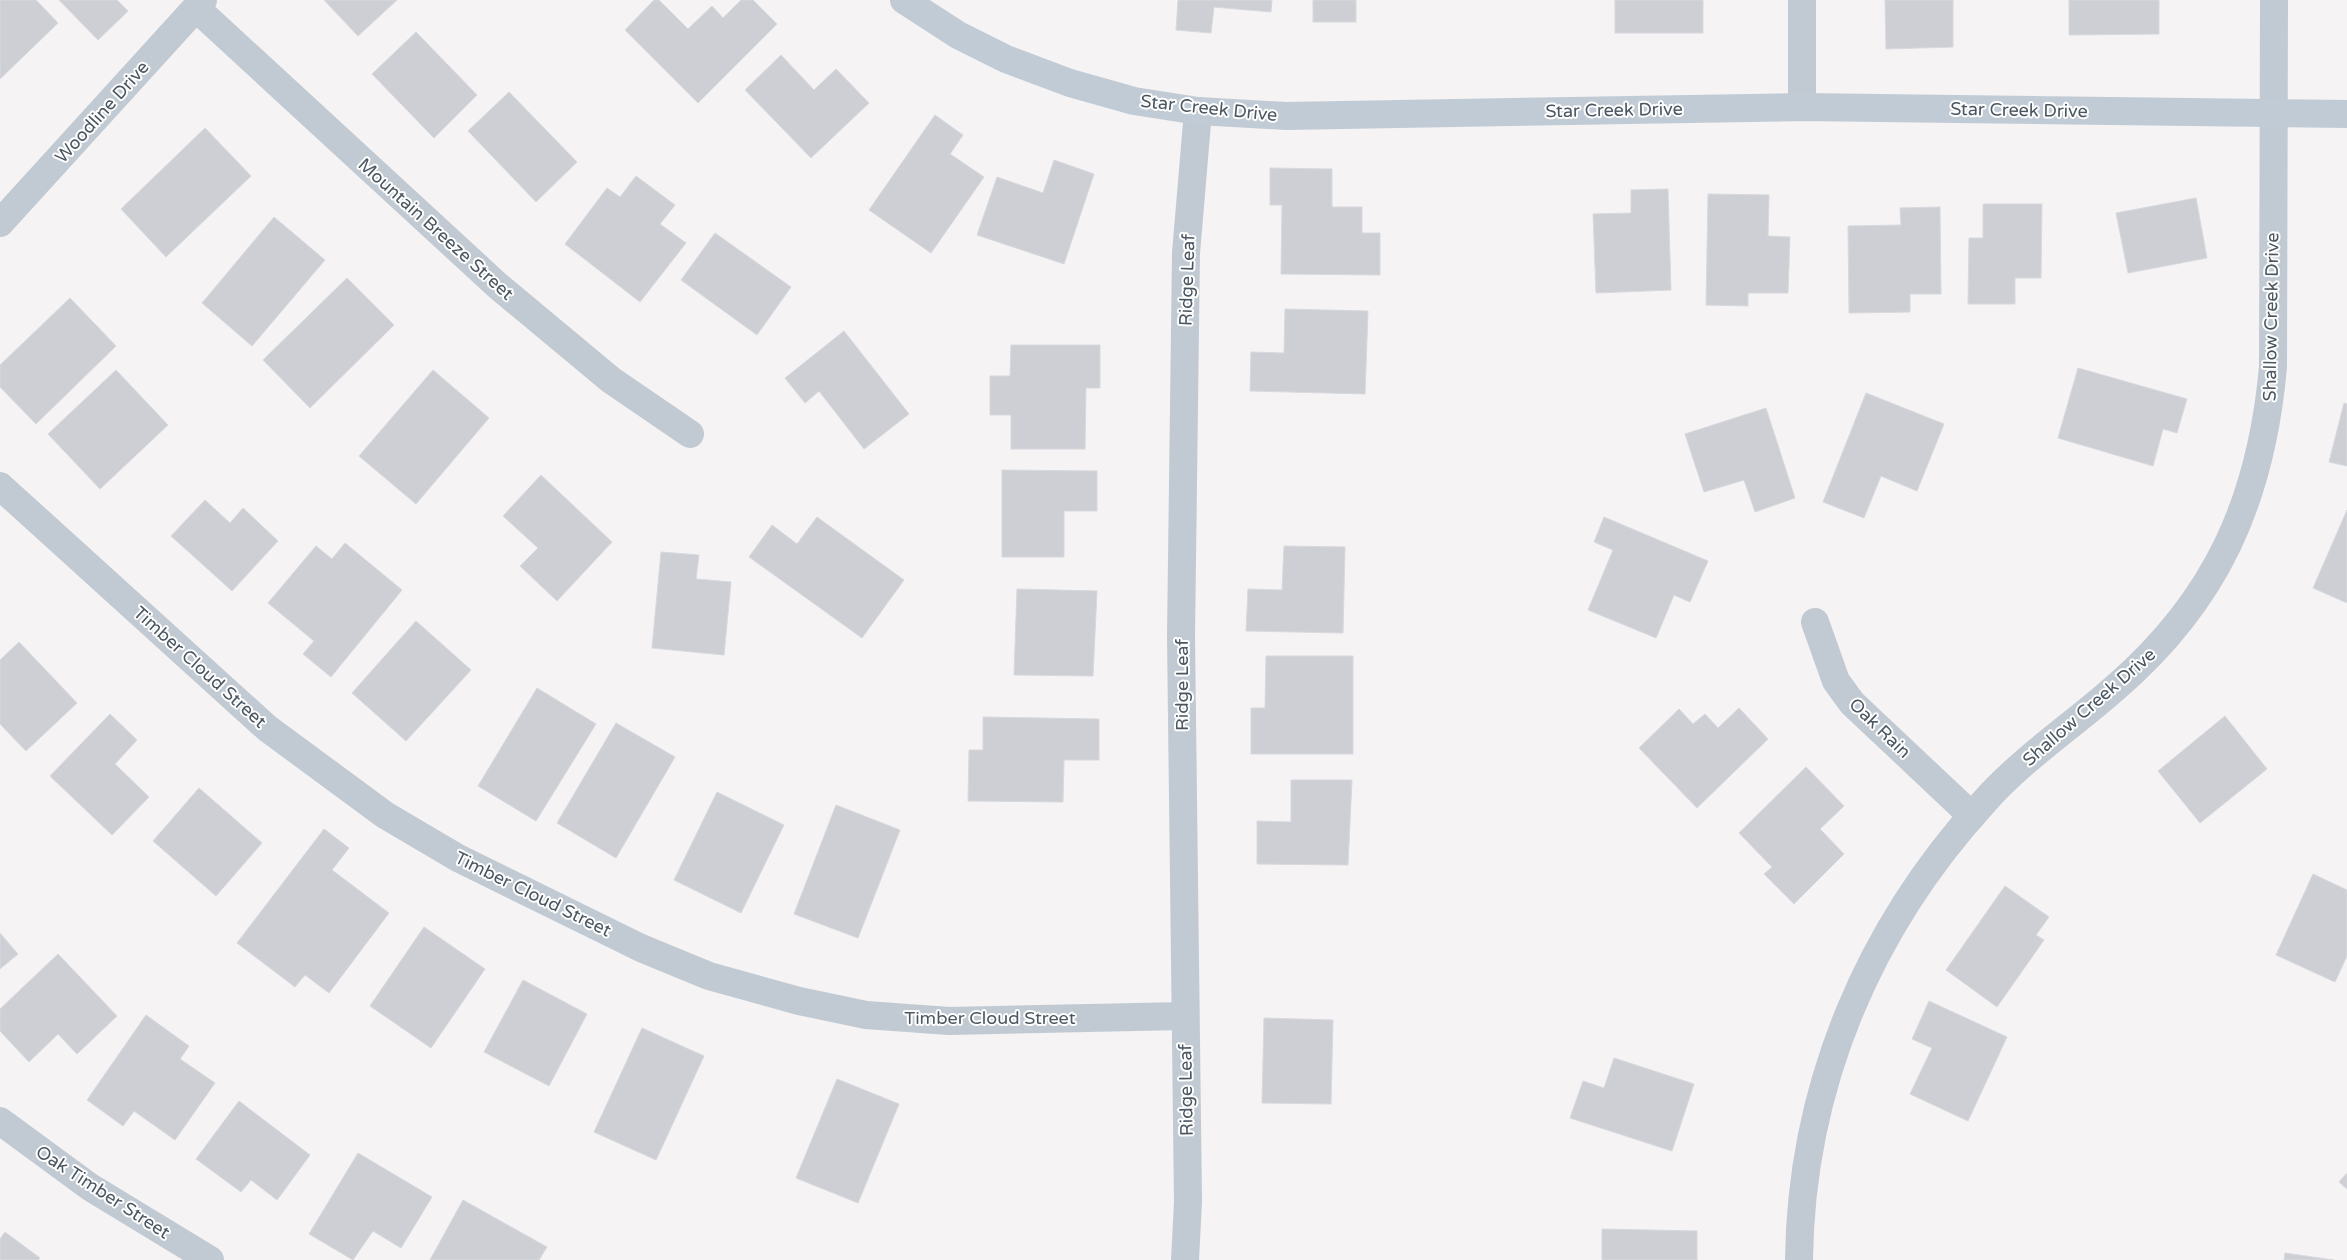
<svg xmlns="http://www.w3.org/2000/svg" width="2347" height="1260" font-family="'Varela Round',sans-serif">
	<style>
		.building { fill: #cdcfd5; stroke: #d7d9de }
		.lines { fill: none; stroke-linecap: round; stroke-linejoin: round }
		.street { stroke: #c1cad2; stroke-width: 28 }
		.secondary { stroke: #c1cbd6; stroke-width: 28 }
		.labels { text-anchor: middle; stroke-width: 4; stroke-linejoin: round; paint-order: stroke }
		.street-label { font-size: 18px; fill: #4a5661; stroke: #fff }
	</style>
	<rect width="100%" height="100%" fill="#f5f3f3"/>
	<g class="building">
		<polygon points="0,0 36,0 58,23 0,79"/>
		<polygon points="59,0 117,0 128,11 98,40"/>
		<polygon points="324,0 397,0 358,36"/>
		<polygon points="654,0 659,0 688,29 712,6 723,18 741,0 753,0 777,24 698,103 625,30"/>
		<polygon points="1178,0 1272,0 1271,12 1214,7 1211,33 1176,30"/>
		<rect x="1313" y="0" width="43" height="22"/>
		<rect x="1615" y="0" width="88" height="33"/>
		<polygon points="1885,0 1953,0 1953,47 1886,49"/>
		<polygon points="2069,0 2159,0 2159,34 2069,35"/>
		<polygon points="416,32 477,95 434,138 372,74"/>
		<polygon points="781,55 814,90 836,69 869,103 811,158 745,90"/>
		<polygon points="509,92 577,162 536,202 468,131"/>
		<polygon points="935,115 963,135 950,154 984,177 931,253 869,210"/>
		<polygon points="205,128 251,176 166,257 121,209"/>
		<polygon points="1054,160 1094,174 1064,264 977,235 997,177 1043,193"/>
		<polygon points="1270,168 1332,169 1332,207 1362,207 1362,233 1380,233 1380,275 1281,274 1282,205 1270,205"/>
		<polygon points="636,176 675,205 660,224 686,243 640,302 565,244 607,188 620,197"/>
		<polygon points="1668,189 1671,290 1596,293 1593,214 1631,213 1631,190"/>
		<polygon points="1708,194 1769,195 1768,236 1790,237 1788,293 1748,293 1748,306 1706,305"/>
		<polygon points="2196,198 2207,258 2128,273 2116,213"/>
		<polygon points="1983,204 2042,204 2041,278 2015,278 2015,304 1968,304 1969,238 1983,238"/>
		<polygon points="1940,207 1941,294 1910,294 1910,312 1849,313 1848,226 1901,225 1900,208"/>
		<polygon points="274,217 325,260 252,346 202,303"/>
		<polygon points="715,233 791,287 757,335 681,280"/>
		<polygon points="347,278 394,325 310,408 263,360"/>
		<polygon points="70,298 116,346 36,424 0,387 0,365"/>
		<polygon points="1285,309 1368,311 1365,394 1250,391 1251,352 1284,353"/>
		<polygon points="844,331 909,414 864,449 819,391 805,403 785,378"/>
		<polygon points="1011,345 1100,345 1100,388 1086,388 1085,449 1011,449 1011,415 990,415 990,376 1010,376"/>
		<polygon points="2078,368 2187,399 2177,433 2163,429 2153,466 2058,438"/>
		<polygon points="116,370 168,425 100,489 48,434"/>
		<polygon points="433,370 489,418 416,504 359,456"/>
		<polygon points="1866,393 1944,424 1917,491 1881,476 1864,518 1823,502"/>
		<polygon points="2344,403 2347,404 2347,466 2329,462"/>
		<polygon points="1766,408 1795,498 1755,512 1744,480 1704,492 1685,434"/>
		<polygon points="1002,470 1097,471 1097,511 1064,511 1064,557 1002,557"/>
		<polygon points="541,475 612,542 557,601 520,566 538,548 503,516"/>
		<polygon points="205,500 230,523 243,508 278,541 232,591 171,536"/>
		<polygon points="2347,510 2347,603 2313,588"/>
		<polygon points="817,517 904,580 862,638 749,557 772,525 797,544"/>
		<polygon points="1604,517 1708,561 1690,602 1674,595 1656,638 1588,610 1613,550 1594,542"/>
		<polygon points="345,543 402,590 331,677 303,654 314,641 268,603 316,546 332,559"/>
		<polygon points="1284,546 1345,547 1343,633 1246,631 1248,589 1282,590"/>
		<polygon points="661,552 699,555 696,579 731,582 724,655 652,648"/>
		<polygon points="1017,589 1097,591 1093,676 1014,675"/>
		<polygon points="416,621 471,670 406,741 352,693"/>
		<polygon points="19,642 77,703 26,751 0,724 0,660"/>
		<polygon points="1266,656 1353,656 1353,754 1251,754 1251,708 1265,708"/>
		<polygon points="537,688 596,724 536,821 478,786"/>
		<polygon points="1739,708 1768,739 1697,808 1639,748 1679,709 1693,724 1705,714 1718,728"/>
		<polygon points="110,714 137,740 115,764 149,797 112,835 50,776"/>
		<polygon points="2225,716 2267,769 2200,823 2158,771"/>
		<polygon points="983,717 1099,719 1099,760 1064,760 1063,802 968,801 969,750 983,750"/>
		<polygon points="616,723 675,757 616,858 557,823"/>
		<polygon points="1806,767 1844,806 1820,829 1844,854 1794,904 1764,874 1772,867 1739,833"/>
		<polygon points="1291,780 1352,780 1348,865 1257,864 1257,821 1291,822"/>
		<polygon points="199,788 262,843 216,896 153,841"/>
		<polygon points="717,792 784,825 741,913 674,880"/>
		<polygon points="836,805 900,830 858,938 794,914"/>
		<polygon points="324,829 349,848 332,870 389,913 329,993 305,975 295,987 237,943"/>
		<polygon points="2313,874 2347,890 2347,956 2335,982 2276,955"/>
		<polygon points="2005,886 2049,917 2036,935 2044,940 1997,1007 1946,970"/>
		<polygon points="424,927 485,969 431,1048 370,1006"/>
		<polygon points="0,933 18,954 0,969"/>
		<polygon points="58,954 117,1016 77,1054 58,1034 29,1062 0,1031 0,1009"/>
		<polygon points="523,980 587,1014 549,1086 484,1052"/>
		<polygon points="1929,1001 2007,1037 1968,1121 1910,1094 1932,1048 1912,1039"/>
		<polygon points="146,1015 189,1046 180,1059 215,1083 175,1140 134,1111 123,1126 87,1100"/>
		<polygon points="1264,1018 1333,1020 1331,1104 1262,1103"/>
		<polygon points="642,1028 704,1056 656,1160 594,1132"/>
		<polygon points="1614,1058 1694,1084 1672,1151 1570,1118 1583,1081 1604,1088"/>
		<polygon points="837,1079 899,1104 858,1203 796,1178"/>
		<polygon points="239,1101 310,1155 277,1200 251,1180 241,1192 196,1159"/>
		<polygon points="358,1153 432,1197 401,1248 373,1231 353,1260 309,1234"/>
		<polygon points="2347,1173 2347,1189 2339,1182"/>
		<polygon points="463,1200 547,1247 539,1260 430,1260"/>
		<polygon points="1602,1229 1697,1231 1697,1260 1602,1260"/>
		<polygon points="5,1232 40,1258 38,1260 0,1260 0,1239"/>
		<polygon points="2285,1253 2334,1260 2284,1260"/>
	</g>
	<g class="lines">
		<g class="street">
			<polyline points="196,8 498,286 611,380 690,434"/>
			<polyline points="1802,107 1802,0"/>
			<polyline points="0,223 203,0"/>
			<polyline points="0,486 267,728 385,815 458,858 641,948 709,976 799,1001 866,1015 949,1021 1184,1016"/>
			<polyline points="1815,622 1836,681 1852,703 1972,816"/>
			<polyline points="0,1121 90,1187 210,1260"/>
			<polyline points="1185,1260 1188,1202 1181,637 1186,253 1198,111"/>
			<path d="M1799,1260C1801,1087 1868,929 1984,802C2022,759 2072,726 2115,688C2217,600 2261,500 2273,367L2274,0"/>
		</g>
		<polyline class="secondary" points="904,0 958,35 1006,59 1070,83 1134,101 1198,111 1286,116 1802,107 2347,114"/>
	</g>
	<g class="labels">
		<g class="street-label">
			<text transform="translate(1209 108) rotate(6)" y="6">Star Creek Drive</text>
			<text transform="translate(1614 110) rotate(-1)" y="6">Star Creek Drive</text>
			<text transform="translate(2019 110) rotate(1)" y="6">Star Creek Drive</text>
			<text transform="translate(102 112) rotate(-48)" y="6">Woodline Drive</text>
			<text transform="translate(436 229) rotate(42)" y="6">Mountain Breeze Street</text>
			<text transform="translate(1187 280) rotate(-88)" y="6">Ridge Leaf</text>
			<text transform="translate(2271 317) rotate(-89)" y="6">Shallow Creek Drive</text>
			<text transform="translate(200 667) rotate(42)" y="6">Timber Cloud Street</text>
			<text transform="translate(1182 685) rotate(-90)" y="6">Ridge Leaf</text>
			<text transform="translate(2089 707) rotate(-41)" y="6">Shallow Creek Drive</text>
			<text transform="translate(1880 728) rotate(44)" y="6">Oak Rain</text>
			<text transform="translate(533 894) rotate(26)" y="6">Timber Cloud Street</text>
			<text x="990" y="1024">Timber Cloud Street</text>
			<text transform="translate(1186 1090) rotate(-91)" y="6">Ridge Leaf</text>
			<text transform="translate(103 1192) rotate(33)" y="6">Oak Timber Street</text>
		</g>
	</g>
</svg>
